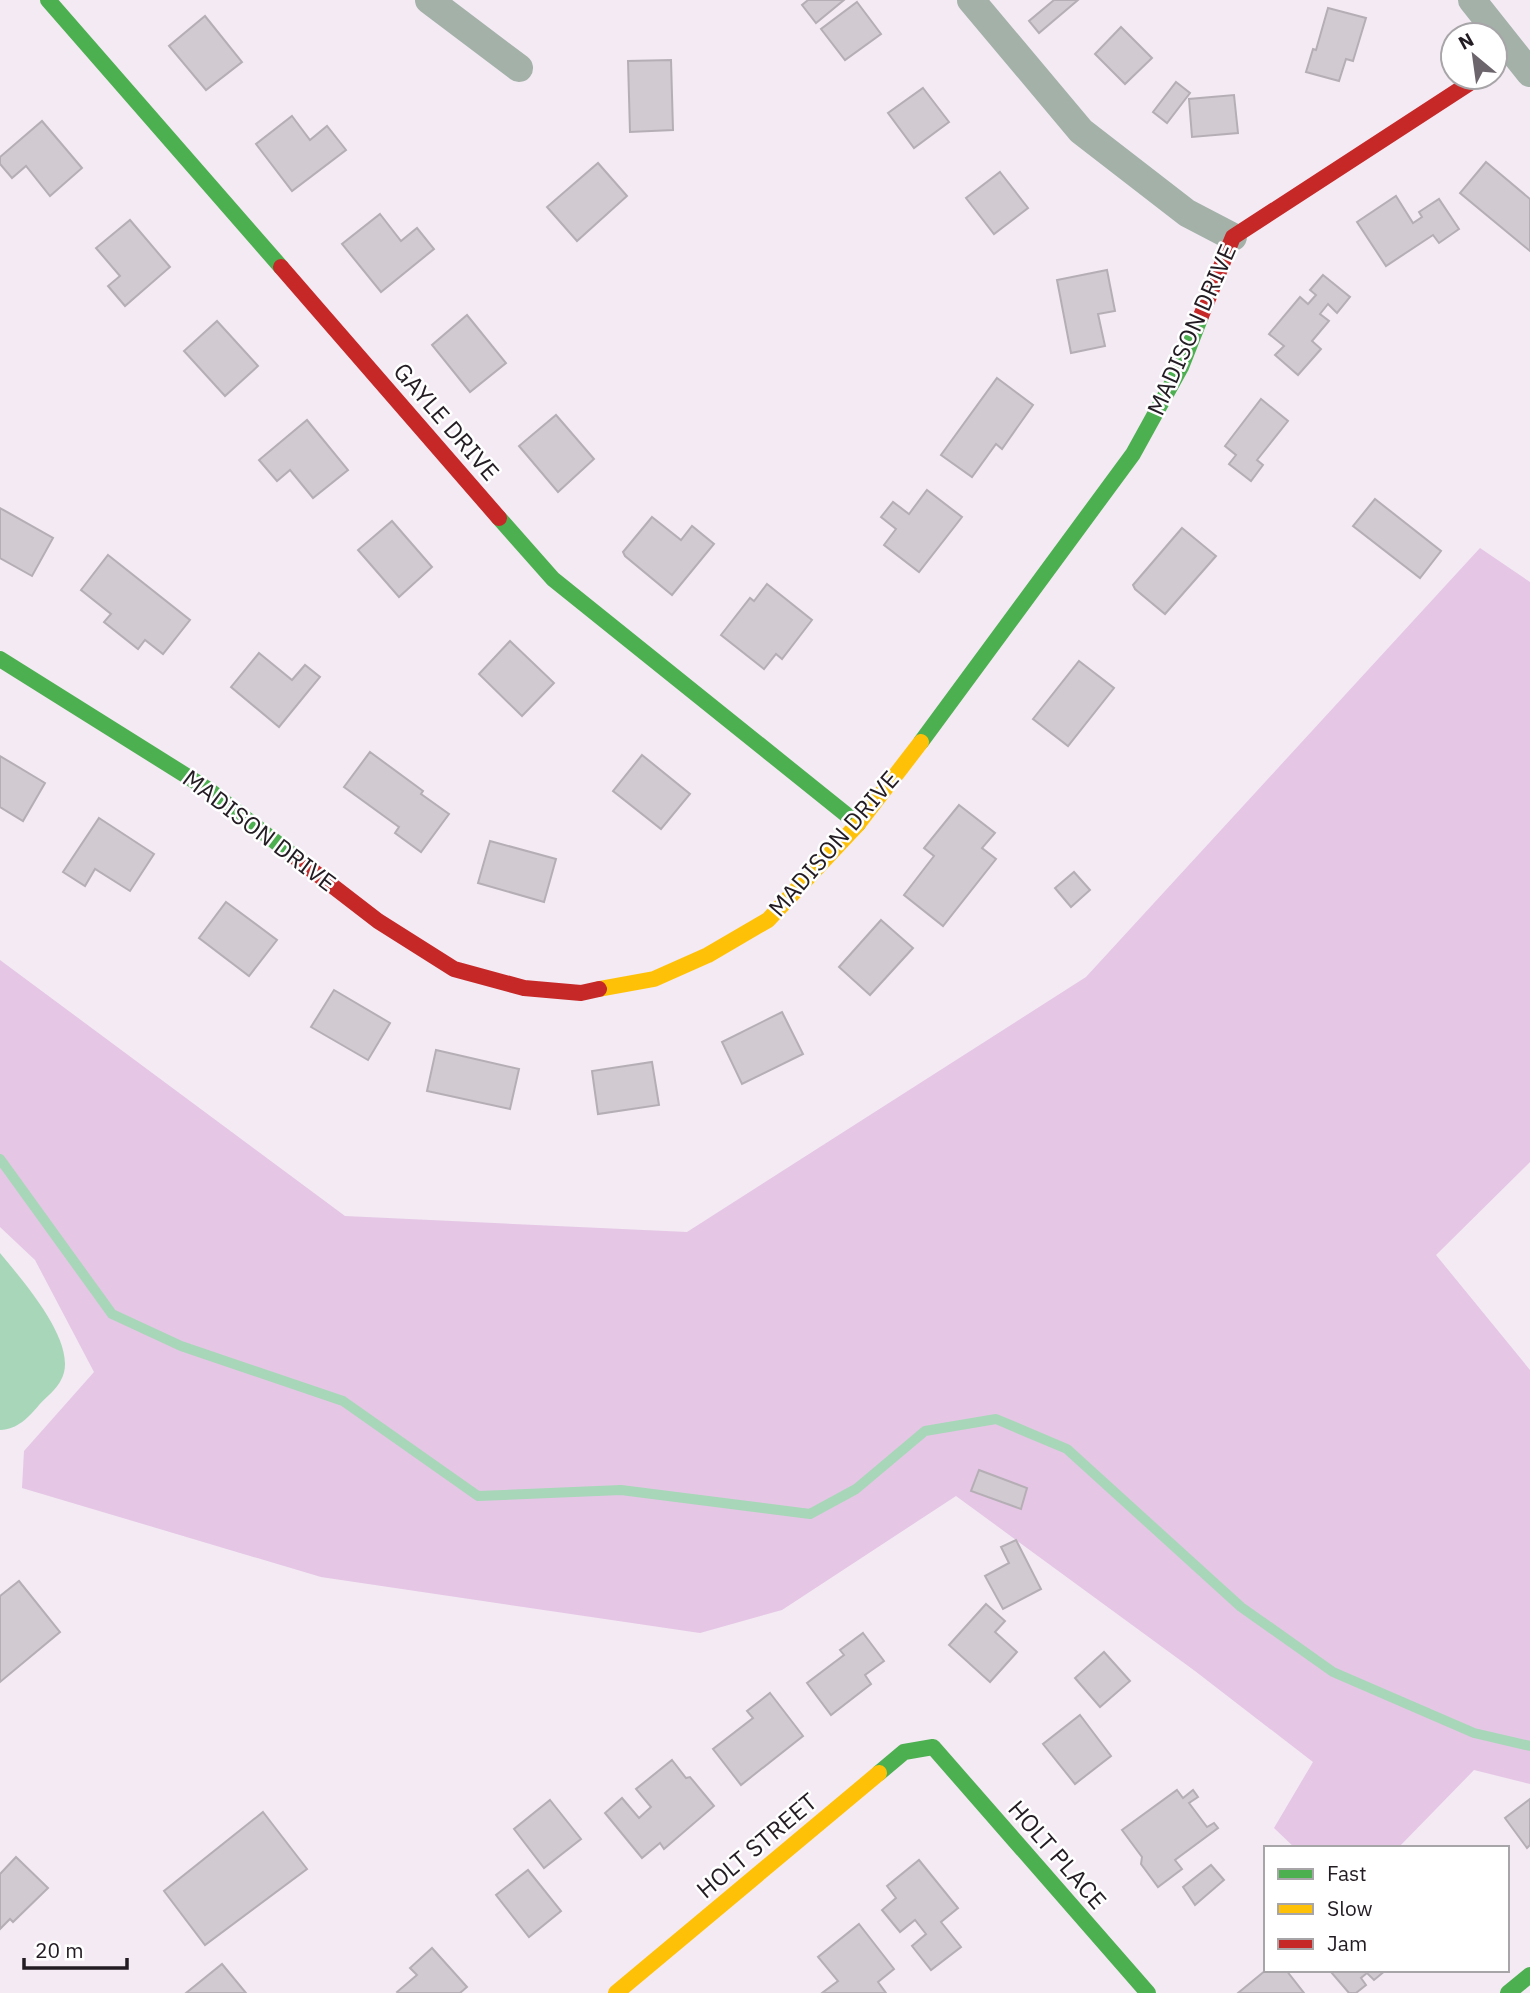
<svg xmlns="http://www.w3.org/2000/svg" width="1530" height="1993" font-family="'IBM Plex Sans',sans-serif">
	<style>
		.green { fill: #e5c6e5 }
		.water { fill: #a7d7b8 }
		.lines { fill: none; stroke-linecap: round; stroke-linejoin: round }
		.stream { stroke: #a7d7b8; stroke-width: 10 }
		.building { fill: #d1cad1; stroke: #b5afb5; stroke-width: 2 }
		.street { stroke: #a3b1a8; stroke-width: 28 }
		.fast { stroke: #4caf50; stroke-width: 16 }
		.slow { stroke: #ffc107; stroke-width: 16 }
		.jam { stroke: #c62828; stroke-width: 16 }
		.labels { text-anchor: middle; stroke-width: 5; stroke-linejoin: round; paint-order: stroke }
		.street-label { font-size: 24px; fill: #231d23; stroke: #fff }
	</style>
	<rect width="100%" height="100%" fill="#f3eaf3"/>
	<polygon class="green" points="1480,548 1530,582 1530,1162 1436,1255 1530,1370 1530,1784 1474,1770 1398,1848 1295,1848 1274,1828 1313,1762 1195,1671 956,1496 782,1610 700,1633 321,1577 22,1488 24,1451 94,1372 35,1260 0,1227 0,960 345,1216 687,1232 1086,977"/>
	<path class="water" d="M0,1253C21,1279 81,1345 61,1380C57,1389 46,1397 39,1405C28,1418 18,1429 0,1430Z"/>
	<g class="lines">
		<polyline class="stream" points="0,1159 112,1314 181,1346 343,1401 478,1496 621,1490 810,1514 856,1489 925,1431 996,1419 1067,1449 1241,1607 1333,1672 1474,1733 1530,1746"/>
	</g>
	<g class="building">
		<polygon points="808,0 844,0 816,23 802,5"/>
		<polygon points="1054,0 1078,0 1039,33 1029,21"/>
		<polygon points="857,2 881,34 845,60 821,29"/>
		<polygon points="1328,8 1366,18 1353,61 1346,59 1339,81 1306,72 1313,49 1316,50"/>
		<polygon points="205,16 242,62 206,90 169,46"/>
		<polygon points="1121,27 1152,58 1125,84 1095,54"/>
		<polygon points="671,60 673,130 630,132 628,61"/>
		<polygon points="1176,82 1190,93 1167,123 1153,112"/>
		<polygon points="923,88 949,122 914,148 888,113"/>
		<polygon points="1234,95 1238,133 1192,137 1189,99"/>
		<polygon points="292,116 310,140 327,126 346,150 292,191 256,144"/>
		<polygon points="42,121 82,168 50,196 26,166 12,178 0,164 0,157"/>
		<polygon points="1486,162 1530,199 1530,251 1460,193"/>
		<polygon points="598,163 627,196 577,241 547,207"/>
		<polygon points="1000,172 1028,208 994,234 966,198"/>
		<polygon points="1396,196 1413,223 1422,217 1419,212 1439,199 1459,229 1439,243 1433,235 1386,266 1357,222"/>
		<polygon points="380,214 401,241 417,228 434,249 381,292 342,244"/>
		<polygon points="130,220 170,267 125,306 108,286 120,276 96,248"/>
		<polygon points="1107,270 1115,311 1098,314 1105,346 1071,353 1057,280"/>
		<polygon points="1323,275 1350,297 1337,313 1328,304 1320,314 1329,321 1312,341 1321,349 1298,375 1275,355 1284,346 1269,334 1300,297 1308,304 1316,295 1310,290"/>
		<polygon points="467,315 506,363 470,392 432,345"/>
		<polygon points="217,321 258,366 225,396 184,351"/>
		<polygon points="997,378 1033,405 1002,449 996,444 972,477 941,455"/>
		<polygon points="1261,399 1288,421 1257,460 1263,465 1251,481 1229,464 1236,455 1225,446"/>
		<polygon points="556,415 594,459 558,492 519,446"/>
		<polygon points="307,420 348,470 313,498 290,470 277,481 259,460"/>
		<polygon points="927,490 962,517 919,572 884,545 896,529 881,517 893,502 909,514"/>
		<polygon points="1375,499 1441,551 1420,578 1353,526"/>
		<polygon points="0,508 53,538 32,576 0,558"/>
		<polygon points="652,517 681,540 692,526 714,544 672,595 625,556 623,552"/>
		<polygon points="392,521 432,567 399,597 358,550"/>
		<polygon points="1182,528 1216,556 1165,614 1135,589 1133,585"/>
		<polygon points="108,555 190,620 163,654 145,640 138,649 104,622 111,614 81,590"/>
		<polygon points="767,584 812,620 782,659 776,654 764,669 721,635 750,598 754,601"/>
		<polygon points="510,641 554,683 522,716 479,674"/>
		<polygon points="259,653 292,680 305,665 320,677 279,727 231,687"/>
		<polygon points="1079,661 1114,688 1068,746 1033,719"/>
		<polygon points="370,752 423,791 421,794 449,814 421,852 395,833 399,827 344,787"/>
		<polygon points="642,755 690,794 661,829 613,791"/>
		<polygon points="0,756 45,783 23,821 0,807"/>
		<polygon points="959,805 995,833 982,848 996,859 943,926 904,895 934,856 924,848"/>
		<polygon points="99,818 154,854 130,891 95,869 85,886 63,872"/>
		<polygon points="490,841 556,859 544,902 478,883"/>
		<polygon points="1074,872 1090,890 1071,907 1055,888"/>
		<polygon points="226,902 277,940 249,976 199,938"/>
		<polygon points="881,920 913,948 870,995 839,967"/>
		<polygon points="334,990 390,1023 368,1060 311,1027"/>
		<polygon points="782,1012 803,1054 742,1084 722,1042"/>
		<polygon points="436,1050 519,1069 510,1109 427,1091"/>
		<polygon points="652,1062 659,1105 598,1114 592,1071"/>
		<polygon points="979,1470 1027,1488 1021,1509 971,1491"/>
		<polygon points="1016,1540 1041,1589 1003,1609 985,1576 1009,1563 1001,1547"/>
		<polygon points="19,1581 60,1632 0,1682 0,1596"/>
		<polygon points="986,1604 1005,1621 995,1632 1017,1652 990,1682 949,1645"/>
		<polygon points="863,1633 884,1661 865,1675 871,1684 831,1715 807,1683 844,1655 840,1650"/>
		<polygon points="1104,1652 1130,1681 1100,1707 1075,1678"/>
		<polygon points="770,1693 803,1736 741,1785 713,1749 753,1718 747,1711"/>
		<polygon points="1080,1715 1111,1756 1075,1784 1043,1744"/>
		<polygon points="672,1760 686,1778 690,1777 714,1806 664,1849 660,1843 642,1858 605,1813 622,1798 639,1818 651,1807 636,1789"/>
		<polygon points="1177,1790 1183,1798 1193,1790 1198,1797 1189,1803 1207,1827 1214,1823 1218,1828 1175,1860 1182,1869 1158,1887 1141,1864 1142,1857 1122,1830"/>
		<polygon points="1530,1799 1530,1845 1527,1848 1505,1818"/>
		<polygon points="550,1800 581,1839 544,1868 514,1829"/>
		<polygon points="263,1812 307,1869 205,1945 164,1891"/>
		<polygon points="16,1857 48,1888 13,1922 10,1919 0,1929 0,1874"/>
		<polygon points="919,1860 958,1908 941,1922 961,1947 931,1970 912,1946 926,1934 915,1920 900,1932 882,1910 896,1898 887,1886"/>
		<polygon points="1211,1865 1224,1880 1195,1905 1183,1887"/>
		<polygon points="528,1870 561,1911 529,1937 496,1895"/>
		<polygon points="859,1924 894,1969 878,1982 886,1993 822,1993 838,1981 818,1957"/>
		<polygon points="432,1948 467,1987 460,1993 398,1993 397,1992 417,1975 410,1968"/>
		<polygon points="222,1964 246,1993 186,1993"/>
		<polygon points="1266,1970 1286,1970 1304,1993 1238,1993"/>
		<polygon points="1333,1970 1386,1970 1374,1980 1367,1973 1361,1978 1366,1985 1356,1993 1349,1993 1331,1972"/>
	</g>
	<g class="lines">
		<g class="street">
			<polyline points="429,0 519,68"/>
			<polyline points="971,0 1081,131 1187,213 1233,237"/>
			<polyline points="1472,0 1530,73"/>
		</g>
		<g class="fast">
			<polyline points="48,0 281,267"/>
			<polyline points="499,518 553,579 858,824"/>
			<polyline points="0,659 209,790 295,857"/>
			<polyline points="921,742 1133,454 1181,367 1201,316"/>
			<polyline points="879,1773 904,1752 933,1747 1148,1993"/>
			<polyline points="1508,1993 1530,1975"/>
		</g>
		<g class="slow">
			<polyline points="599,989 654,979 708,955 768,920 858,824 921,742"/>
			<polyline points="616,1993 879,1773"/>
		</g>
		<g class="jam">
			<polyline points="281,267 499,518"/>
			<polyline points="1201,316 1233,237 1479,77"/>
			<polyline points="295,857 378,921 454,969 524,988 581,993 599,989"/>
		</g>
	</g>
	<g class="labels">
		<g class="street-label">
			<text transform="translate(1192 330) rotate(-66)" y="8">MADISON DRIVE</text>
			<text transform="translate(446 422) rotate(49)" y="8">GAYLE DRIVE</text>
			<text transform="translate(259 831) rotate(37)" y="8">MADISON DRIVE</text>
			<text transform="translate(834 844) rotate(-49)" y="8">MADISON DRIVE</text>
			<text transform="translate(757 1846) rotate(-40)" y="8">HOLT STREET</text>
			<text transform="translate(1057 1855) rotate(49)" y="8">HOLT PLACE</text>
		</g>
	</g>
	<rect x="1264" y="1846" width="245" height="126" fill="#ffffff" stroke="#a7a5a7" stroke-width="2"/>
	<rect x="1278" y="1869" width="35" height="10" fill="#4caf50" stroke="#a7a5a7" stroke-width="2"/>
	<text x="1327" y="1881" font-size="21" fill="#231d23">Fast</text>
	<rect x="1278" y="1904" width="35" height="10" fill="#ffc107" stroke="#a7a5a7" stroke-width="2"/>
	<text x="1327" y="1916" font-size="21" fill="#231d23">Slow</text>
	<rect x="1278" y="1939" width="35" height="10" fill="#c62828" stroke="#a7a5a7" stroke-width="2"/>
	<text x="1327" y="1951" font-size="21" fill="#231d23">Jam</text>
	<g transform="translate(1474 56) rotate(331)"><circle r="33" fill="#ffffff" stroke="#a7a5a7" stroke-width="2"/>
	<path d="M0-5L12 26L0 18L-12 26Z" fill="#6c656c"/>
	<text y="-10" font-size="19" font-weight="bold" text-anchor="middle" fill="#231d23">N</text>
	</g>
	<path d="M24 1958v10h103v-10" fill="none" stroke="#231d23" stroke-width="3.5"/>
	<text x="35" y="1958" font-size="21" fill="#231d23" stroke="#ffffff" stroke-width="5" paint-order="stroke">20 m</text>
</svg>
